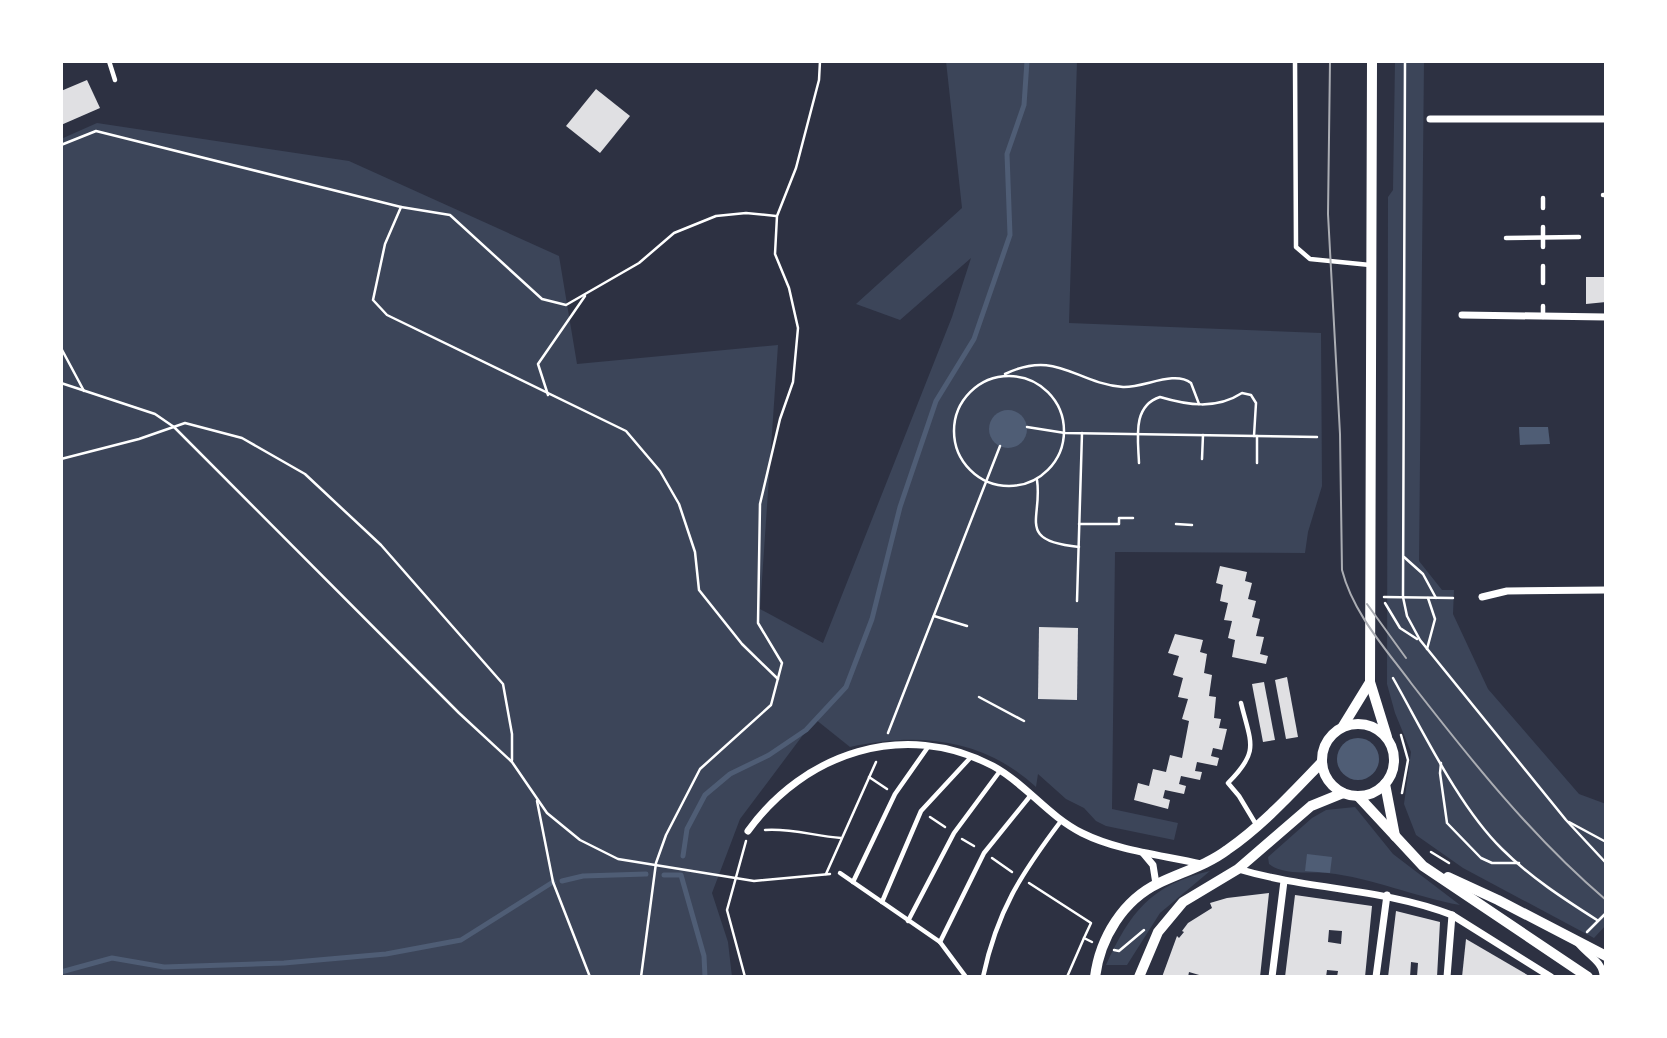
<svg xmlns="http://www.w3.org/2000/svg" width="1667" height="1038" font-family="'PT Sans Narrow',sans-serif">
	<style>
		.green { fill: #3c4559 }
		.water { fill: #4f5d75 }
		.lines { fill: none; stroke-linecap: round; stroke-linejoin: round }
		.stream { stroke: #4f5d75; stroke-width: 5 }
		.building { fill: #e0e0e3; fill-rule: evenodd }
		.path { stroke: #fff; stroke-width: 2.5 }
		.service { stroke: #fff; stroke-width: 4.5 }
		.minor { stroke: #fff; stroke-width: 7 }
		.tertiary { stroke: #fff; stroke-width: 10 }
		.tram { stroke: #abadb3; stroke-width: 2 }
	</style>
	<rect width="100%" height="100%" fill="#2d3142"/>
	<g class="green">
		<path d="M946,61H1077L1069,323L1321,333L1322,486L1308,532L1305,553L1115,552L1112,809L1178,823L1174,840L1106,826L1096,821L1084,808L1066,799L1038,774L1036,787C983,738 918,732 850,747L815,719L740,819L712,893L728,942L732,977H61V139L97,123L349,161L559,256L577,364L778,345L760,609L823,643L952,317L971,258L900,320L856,304L962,208Z"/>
		<polygon points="1395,61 1424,61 1419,561 1442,590 1454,590 1453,614 1488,689 1579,794 1606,804 1606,925 1594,938 1463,868 1416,835 1404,804 1411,752 1395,713 1387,684 1388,197 1393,190"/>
		<path d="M1355,807L1393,854L1460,905C1415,897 1373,878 1327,873C1309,871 1284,876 1269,864L1268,857L1312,818L1326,810Z"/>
		<path d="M1210,871L1160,913L1127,965H1106C1130,913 1150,885 1210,871Z"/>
	</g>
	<g class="water">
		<circle cx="1008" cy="429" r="19"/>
		<polygon points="1519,427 1548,427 1550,444 1520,445"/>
		<circle cx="1358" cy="759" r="21"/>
		<polygon points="1307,854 1332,857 1330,873 1305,871"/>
	</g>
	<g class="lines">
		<g class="stream">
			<polyline points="683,856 687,829 705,795 730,774 769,755 806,730 846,687 872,619 900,507 936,401 974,339 1010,235 1007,154 1024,105 1027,61"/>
			<polyline points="664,875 681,875 704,956 705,977"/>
			<polyline points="562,881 583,876 646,874"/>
			<polyline points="61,972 112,958 164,967 284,963 386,954 461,940 553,882"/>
		</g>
	</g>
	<g class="building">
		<polygon points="87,80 100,108 61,125 61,91"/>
		<polygon points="596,89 630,116 600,153 566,126"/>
		<polygon points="1586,277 1606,277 1606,302 1586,304"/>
		<polygon points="1220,566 1247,572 1245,581 1252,583 1248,599 1256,601 1252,617 1260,619 1256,636 1264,637 1260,654 1268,656 1266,664 1232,657 1235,640 1228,638 1232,621 1224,620 1228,603 1220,601 1223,585 1216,583"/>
		<polygon points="1039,627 1078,628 1077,700 1038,699"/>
		<polygon points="1175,634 1203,640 1200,652 1207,654 1204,673 1212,675 1209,696 1216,697 1214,718 1221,719 1219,728 1227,729 1222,750 1213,748 1211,756 1219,758 1217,766 1197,762 1195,771 1202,772 1200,780 1181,776 1179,784 1186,786 1184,794 1165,790 1163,798 1170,800 1168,809 1134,800 1138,783 1149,786 1153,769 1166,772 1170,755 1182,758 1189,721 1182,719 1188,699 1178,697 1183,678 1173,675 1179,656 1168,653"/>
		<polygon points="1287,677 1298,737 1286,739 1275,680"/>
		<polygon points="1264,682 1275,740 1263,742 1252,684"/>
		<polygon points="1269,893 1260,977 1206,977 1189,972 1188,977 1162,977 1177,936 1179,938 1184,932 1182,931 1188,923 1212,908 1210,903 1227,898"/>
		<path d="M1295,895L1372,906L1365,977H1337L1338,971L1327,970L1326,977H1285ZM1329,930L1342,931L1341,944L1328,942Z"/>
		<polygon points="1396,911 1440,922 1437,977 1417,977 1418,963 1411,962 1410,977 1388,977"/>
		<polygon points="1466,939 1531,977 1462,977"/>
	</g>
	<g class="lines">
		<g class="path">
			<polyline points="1405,61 1403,597 1407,616 1420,640 1566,820 1606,863"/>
			<polyline points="61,145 96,131 401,207 385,244 373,300 387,315 626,431 660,471 679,504 695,552 699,590 742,644 778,679"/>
			<polyline points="401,207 450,215 542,299 566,305 639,263 674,233 716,216 746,213 776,216"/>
			<polyline points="61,348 84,391"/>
			<path d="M1005,374C1057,349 1075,383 1123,387C1144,388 1174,370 1191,383L1199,404"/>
			<circle cx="1009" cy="431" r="55"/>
			<polyline points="61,383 155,414 174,427 459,713 512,762 547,813 580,840 618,859 754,881 830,874"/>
			<polyline points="548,395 538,364 585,296"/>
			<polyline points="1027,427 1065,433 1317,437"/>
			<polyline points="1257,436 1257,463"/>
			<polyline points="61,459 139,439 185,423 242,438 305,474 381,545 503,684 512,734 512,760"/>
			<polyline points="1202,459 1203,435"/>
			<path d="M1139,463C1138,438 1132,406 1160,397C1187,405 1216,410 1242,393L1251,395L1256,403L1254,436"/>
			<path d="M1037,480C1043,518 1015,541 1079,547"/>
			<polyline points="1079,524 1119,524 1119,518 1133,518"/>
			<polyline points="1176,524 1192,525"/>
			<polyline points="1404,557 1423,574 1436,598"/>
			<polyline points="1384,597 1453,598"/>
			<polyline points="1077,601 1082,433"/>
			<polyline points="1385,603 1400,628 1417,639"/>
			<polyline points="934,616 967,626"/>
			<polyline points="1427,649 1435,619 1428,598"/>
			<path d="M1393,678C1423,731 1459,807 1502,849C1530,877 1564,899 1597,920"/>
			<polyline points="979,697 1024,721"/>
			<polyline points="888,733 1000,446"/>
			<polyline points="1401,735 1408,760 1402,793"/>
			<polyline points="1441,763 1440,773 1447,823 1481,858 1492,863 1519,863"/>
			<polyline points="869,777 887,789"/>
			<polyline points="537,801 553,882 590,977"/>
			<polyline points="930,817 945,827"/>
			<polyline points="1569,822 1606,842"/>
			<path d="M765,830C791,828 814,836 841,838"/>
			<polyline points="962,839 974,846"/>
			<polyline points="1431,852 1449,863"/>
			<polyline points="992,858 1012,872"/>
			<polyline points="826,874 876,762"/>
			<polyline points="1029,883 1091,923 1084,938 1092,942"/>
			<polyline points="1587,932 1606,913"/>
			<polyline points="1114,950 1119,951 1144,930"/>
			<polyline points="641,977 656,863 666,835 700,769 771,705 782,663 758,623 760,504 780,419 793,382 798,328 789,288 775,254 777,216 796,168 819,80 820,61"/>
			<polyline points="745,977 727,910 746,841"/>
			<polyline points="1067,977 1084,938"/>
		</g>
		<g class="service">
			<polyline points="109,61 115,80"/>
			<polyline points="1295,61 1296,247 1310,259 1370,265"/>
			<polyline points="1603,195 1606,195"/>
			<polyline points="1543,208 1543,198"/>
			<polyline points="1543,227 1543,247"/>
			<polyline points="1506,238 1579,237"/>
			<polyline points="1543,266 1543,283"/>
			<polyline points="1543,317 1543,306"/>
			<path d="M1241,703C1251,744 1260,751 1228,783L1239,796L1257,826"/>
			<polyline points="840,873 940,942 966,977"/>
			<polyline points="853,882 895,794 928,747"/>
			<polyline points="882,902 921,811 971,757"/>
			<polyline points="908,921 954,833 1000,771"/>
			<polyline points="940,942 984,853 1031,795"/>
			<path d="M983,977C997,911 1021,874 1061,821"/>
		</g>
		<g class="minor">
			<polyline points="1430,119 1606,119"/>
			<polyline points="1462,315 1606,317"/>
			<polyline points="1482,597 1507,591 1606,590"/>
			<path d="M748,831C804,753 904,719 993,766C1026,784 1048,816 1082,833C1118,851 1162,855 1201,864"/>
			<polyline points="1143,853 1153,865 1156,884"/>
			<path d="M1238,869C1308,890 1383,888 1452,915L1551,977"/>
			<path d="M1578,943C1586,954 1604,962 1603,977"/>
			<polyline points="1272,977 1284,881"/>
			<polyline points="1376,977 1387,895"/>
			<polyline points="1447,977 1452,915"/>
		</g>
		<g class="tertiary">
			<polyline points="1372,61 1370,682 1387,737"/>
			<circle cx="1358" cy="760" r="36"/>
			<polyline points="1343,726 1370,682"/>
			<polyline points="1385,784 1395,836"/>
			<polyline points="1358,796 1423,866 1588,977"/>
			<polyline points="1448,877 1498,900 1606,956"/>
			<path d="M1095,977C1100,938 1123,900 1159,883C1182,872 1207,865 1227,850C1263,825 1292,793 1322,762"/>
			<polyline points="1139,977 1158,932 1183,902 1238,869 1311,806 1343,793"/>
		</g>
		<g class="tram">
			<path d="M1330,61L1328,214L1340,434L1342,570C1353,613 1385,648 1411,683C1470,759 1532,837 1606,900"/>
			<polyline points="1367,604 1406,658"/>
		</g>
	</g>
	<rect width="1667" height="1038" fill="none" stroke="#ffffff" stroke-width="126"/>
</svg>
